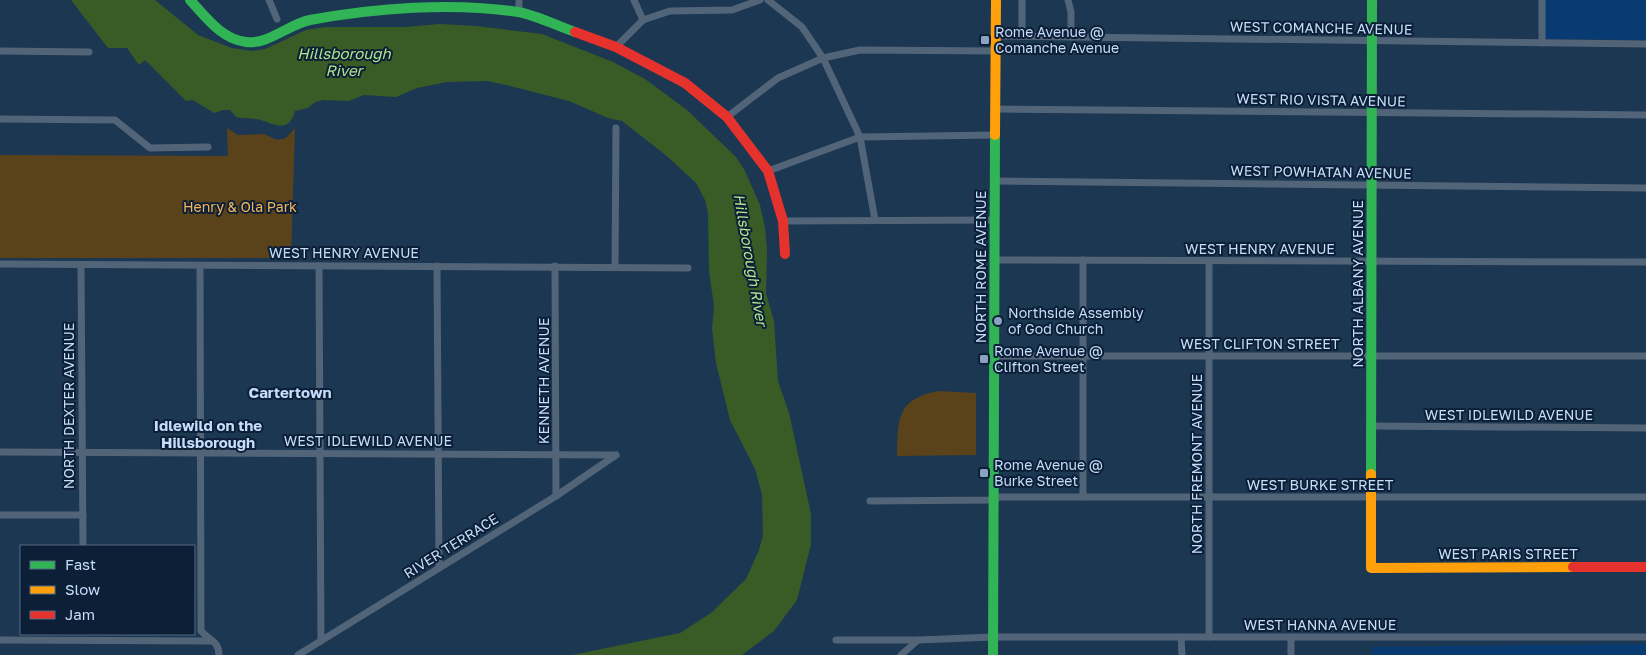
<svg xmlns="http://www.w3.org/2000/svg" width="1646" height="655" font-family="'Golos Text',sans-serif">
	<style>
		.built { fill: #073b71 }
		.green { fill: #5a421b }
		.water { fill: #395c27 }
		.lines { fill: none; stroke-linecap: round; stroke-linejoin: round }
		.street { stroke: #526478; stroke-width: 7 }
		.fast { stroke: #30b455; stroke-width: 10 }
		.slow { stroke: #ff9f0a; stroke-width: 10 }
		.jam { stroke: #e5322d; stroke-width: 10 }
		.poi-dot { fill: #89a3c0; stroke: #0c1f36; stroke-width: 2 }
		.labels { text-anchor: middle; stroke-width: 4; stroke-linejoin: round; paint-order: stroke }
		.street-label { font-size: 14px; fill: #c4ddfc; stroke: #0c1f36 }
		.poi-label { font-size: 14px; fill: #c4ddfc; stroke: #0c1f36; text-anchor: start }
		.park-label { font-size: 14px; fill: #f5b65d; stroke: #0c1f36 }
		.water-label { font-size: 15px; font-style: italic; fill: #aee48c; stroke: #0c1f36 }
		.neighbourhood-label { font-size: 15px; font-weight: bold; fill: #c4ddfc; stroke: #0c1f36 }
	</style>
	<rect width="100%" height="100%" fill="#1b3752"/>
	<g class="built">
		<polygon points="1545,0 1646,0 1646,40 1545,39"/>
		<polygon points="1646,644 1646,655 1372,655 1372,647"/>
	</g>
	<g class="green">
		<polygon points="227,128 238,135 264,134 277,140 286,138 295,128 291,258 0,258 0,155 228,156"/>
		<path d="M938,391L976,393V455L897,456C898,420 896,399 938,391Z"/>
	</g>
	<path class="water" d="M71,0H155L198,35L232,48L252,51L265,49L306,30L325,27H406L440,24L476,26L542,34L613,62L645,79L687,110L736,157L745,171L760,205L765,227L767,250L766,293L774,321L778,381L789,413L811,514V544L797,600L774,631L742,655H572L680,633L711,613L746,579L759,550L763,535L762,495L755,469L730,420L716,363L712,328L714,306L709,271L708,213L705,200L696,183L668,157L622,121L608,118L569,101L506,85L487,81L447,82L417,88L396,97L364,95L349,101L323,100L315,102L308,108L295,111C288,136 273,122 256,119C249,118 243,119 236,117L230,110H223L214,113L193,100L186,101L145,60L139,65L127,48H108Z"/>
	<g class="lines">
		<g class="street">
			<polyline points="269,0 277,19"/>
			<polyline points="634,0 643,20"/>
			<polyline points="768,0 802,27 823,58 860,137 875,220"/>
			<polyline points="1068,0 1071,12 1071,37"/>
			<polyline points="1542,0 1542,43"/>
			<polyline points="519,12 519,0"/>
			<polyline points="996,36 1646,44"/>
			<polyline points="1022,36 1022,0"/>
			<polyline points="616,47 643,20 670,11 732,10 760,0"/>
			<polyline points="0,51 89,52"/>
			<polyline points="996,109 1646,115"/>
			<polyline points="727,117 778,78 823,58 860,50 996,51"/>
			<polyline points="0,119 115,120 150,148 208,147"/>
			<polyline points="768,171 860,137 996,135"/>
			<polyline points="995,181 1646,188"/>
			<polyline points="783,221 995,220"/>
			<polyline points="994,260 1646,262"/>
			<polyline points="1083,260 1083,497"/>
			<polyline points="0,264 688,268"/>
			<polyline points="81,265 83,546"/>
			<path d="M200,266L201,631C209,640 219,641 219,655"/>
			<polyline points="319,266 321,641"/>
			<polyline points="437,266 439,568"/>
			<polyline points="555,266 556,496"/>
			<polyline points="615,267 616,128"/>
			<polyline points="994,356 1646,356"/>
			<polyline points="1371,426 1646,428"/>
			<polyline points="0,452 616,455"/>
			<polyline points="870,501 994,500 999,497 1646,497"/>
			<polyline points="0,515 83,515"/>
			<polyline points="1181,637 1182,655"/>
			<polyline points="1209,637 1209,261"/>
			<polyline points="0,640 212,641"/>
			<polyline points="836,640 918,640"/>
			<polyline points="298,655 556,496 616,455"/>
			<polyline points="901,655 918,640 993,637 1646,637"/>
			<polyline points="1291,655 1291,637"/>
		</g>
		<g class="fast">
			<path d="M190,0C206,17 221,39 246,42C268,45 289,24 310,20C375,8 452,2 518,12C536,15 557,26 575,32"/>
			<polyline points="1371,474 1372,0"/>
			<polyline points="993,655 995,135"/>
		</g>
		<g class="slow">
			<polyline points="995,135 996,0"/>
			<polyline points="1371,474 1371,568 1573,567"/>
		</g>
		<g class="jam">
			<polyline points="575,32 616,47 685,83 727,117 768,171 783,221 785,254"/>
			<polyline points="1573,567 1646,567"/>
		</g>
	</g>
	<g class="poi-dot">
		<rect x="980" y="35" width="10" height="10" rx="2.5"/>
		<circle cx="998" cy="321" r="5"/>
		<rect x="979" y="354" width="10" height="10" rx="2.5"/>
		<rect x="979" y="468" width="10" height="10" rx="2.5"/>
	</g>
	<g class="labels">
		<g class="street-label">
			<text transform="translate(1321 28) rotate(1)" y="5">WEST COMANCHE AVENUE</text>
			<text transform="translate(1321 100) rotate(1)" y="5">WEST RIO VISTA AVENUE</text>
			<text transform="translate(1321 172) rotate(1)" y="5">WEST POWHATAN AVENUE</text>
			<text x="1260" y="254">WEST HENRY AVENUE</text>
			<text x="344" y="258">WEST HENRY AVENUE</text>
			<text transform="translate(981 267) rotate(-90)" y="5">NORTH ROME AVENUE</text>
			<text transform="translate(1358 284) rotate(-90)" y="5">NORTH ALBANY AVENUE</text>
			<text x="1260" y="349">WEST CLIFTON STREET</text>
			<text transform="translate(544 381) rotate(-90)" y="5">KENNETH AVENUE</text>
			<text transform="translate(69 406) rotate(-90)" y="5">NORTH DEXTER AVENUE</text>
			<text x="1509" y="420">WEST IDLEWILD AVENUE</text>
			<text x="368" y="446">WEST IDLEWILD AVENUE</text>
			<text transform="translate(1197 464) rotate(-90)" y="5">NORTH FREMONT AVENUE</text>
			<text x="1320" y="490">WEST BURKE STREET</text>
			<text transform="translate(451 546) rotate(-32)" y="5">RIVER TERRACE</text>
			<text x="1508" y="559">WEST PARIS STREET</text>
			<text x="1320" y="630">WEST HANNA AVENUE</text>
		</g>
		<g class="poi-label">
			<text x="995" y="37">Rome Avenue @<tspan x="995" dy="16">Comanche Avenue</tspan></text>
			<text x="1008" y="318">Northside Assembly<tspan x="1008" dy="16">of God Church</tspan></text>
			<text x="994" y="356">Rome Avenue @<tspan x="994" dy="16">Clifton Street</tspan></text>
			<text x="994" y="470">Rome Avenue @<tspan x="994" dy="16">Burke Street</tspan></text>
		</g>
		<g class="park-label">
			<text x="240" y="212">Henry &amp; Ola Park</text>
		</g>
		<g class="water-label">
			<text x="344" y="59">Hillsborough<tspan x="344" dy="17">River</tspan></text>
			<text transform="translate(750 260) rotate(80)" y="5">Hillsborough River</text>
		</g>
		<g class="neighbourhood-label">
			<text x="290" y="398">Cartertown</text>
			<text x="208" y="431">Idlewild on the<tspan x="208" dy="17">Hillsborough</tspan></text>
		</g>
	</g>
	<rect x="20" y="545" width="175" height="90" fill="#0c1f36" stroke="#566b85"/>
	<rect x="30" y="561" width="25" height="8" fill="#30b455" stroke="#566b85"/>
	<text x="65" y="570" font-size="15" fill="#c4ddfc">Fast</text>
	<rect x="30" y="586" width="25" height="8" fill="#ff9f0a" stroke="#566b85"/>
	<text x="65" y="595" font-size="15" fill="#c4ddfc">Slow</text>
	<rect x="30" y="611" width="25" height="8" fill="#e5322d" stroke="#566b85"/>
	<text x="65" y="620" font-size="15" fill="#c4ddfc">Jam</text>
</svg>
